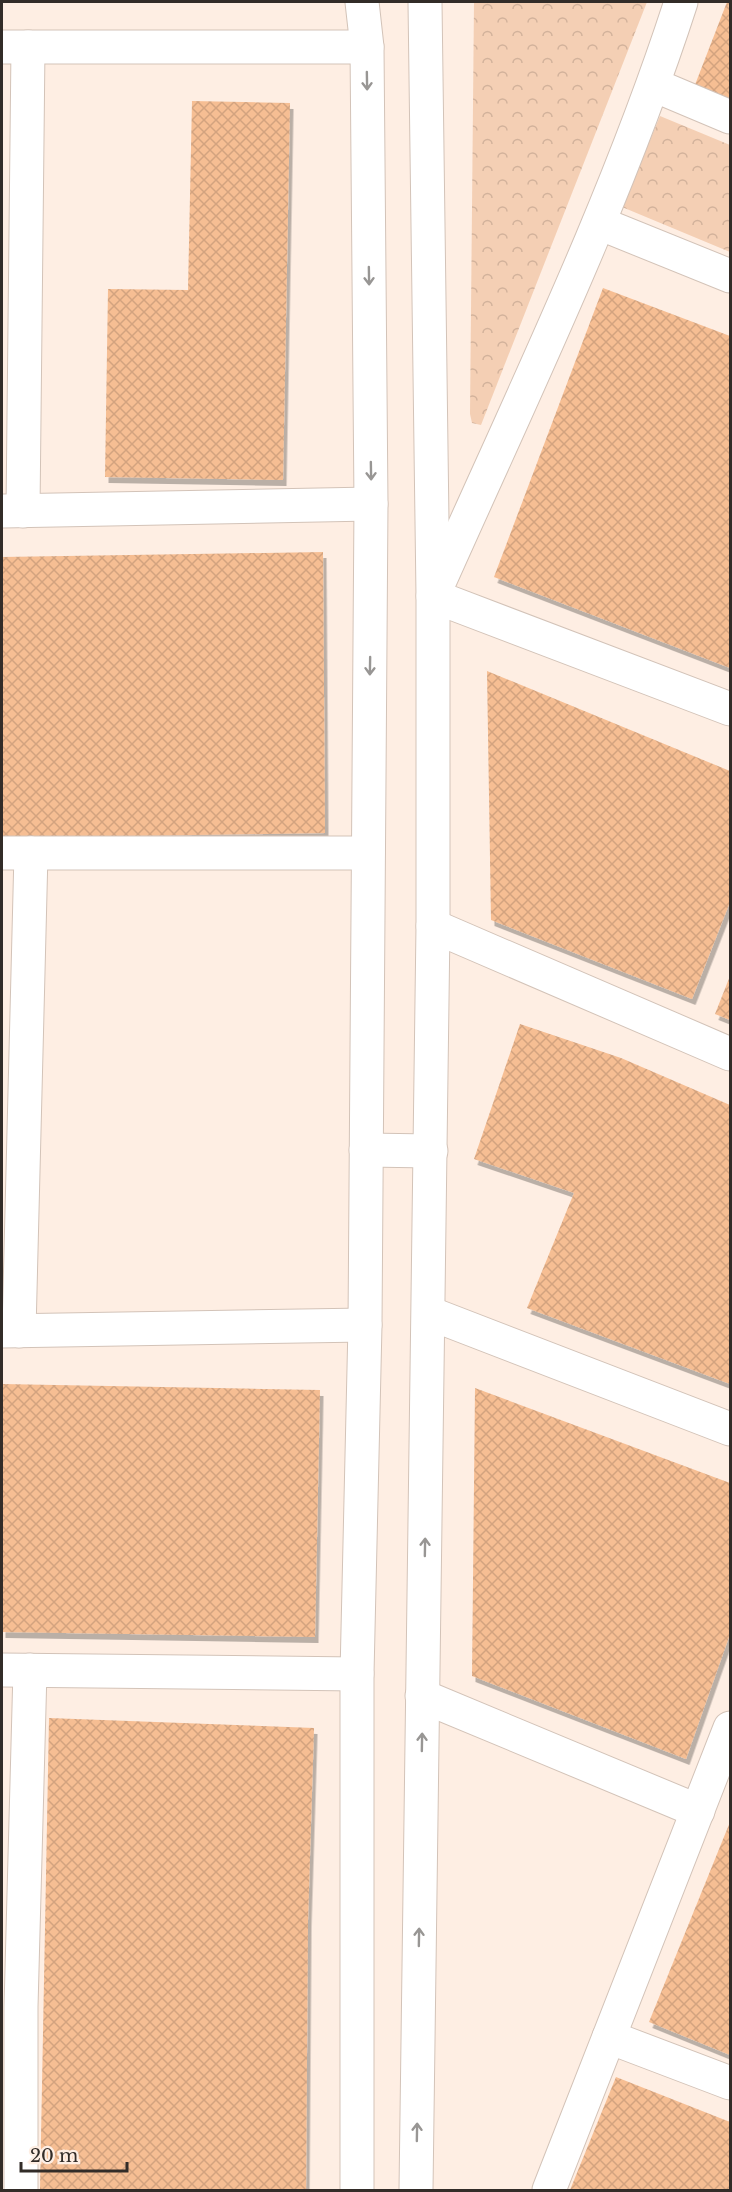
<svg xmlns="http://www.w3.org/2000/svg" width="732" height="2192" font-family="'Libre Baskerville',serif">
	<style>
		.park { fill: url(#park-crowns) }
		.building { fill: url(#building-cross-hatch); filter: url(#shadow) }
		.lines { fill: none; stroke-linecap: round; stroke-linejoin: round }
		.minor-casing { stroke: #d3c3b8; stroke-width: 35 }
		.minor { stroke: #fff; stroke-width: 33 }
		.oneway { stroke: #989694 }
	</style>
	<defs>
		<pattern id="park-crowns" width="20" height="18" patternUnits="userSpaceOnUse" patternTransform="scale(1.5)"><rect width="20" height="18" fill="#f4cfb4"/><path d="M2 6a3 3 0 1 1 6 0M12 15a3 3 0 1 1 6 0" fill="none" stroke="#d2b29b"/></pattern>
		<pattern id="building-cross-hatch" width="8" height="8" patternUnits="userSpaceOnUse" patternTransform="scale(1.5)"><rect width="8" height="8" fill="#f6be93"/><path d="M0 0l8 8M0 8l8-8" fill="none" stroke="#d3a37f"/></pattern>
		<filter id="shadow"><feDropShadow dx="3.5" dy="6" stdDeviation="0" flood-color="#0004"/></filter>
	</defs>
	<rect width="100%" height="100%" fill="#feeee3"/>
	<g class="park">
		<polygon points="474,2 647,2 481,425 472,423 470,414"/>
		<polygon points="660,116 730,145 730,252 622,207"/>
	</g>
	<g class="building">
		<polygon points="727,2 730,2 730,104 693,90"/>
		<polygon points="192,101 290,103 283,480 105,477 108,289 188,290"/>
		<polygon points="603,288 730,336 730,668 494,577"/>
		<polygon points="323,552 325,833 2,838 2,557"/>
		<polygon points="487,671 730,771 730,902 692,999 491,920"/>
		<polygon points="730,976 730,1020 715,1014"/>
		<polygon points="520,1024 621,1058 730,1105 730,1384 527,1308 574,1193 474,1159"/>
		<polygon points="2,1384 320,1390 315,1637 2,1632"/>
		<polygon points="475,1388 730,1483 730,1634 686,1759 472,1676"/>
		<polygon points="49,1718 314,1728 308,1920 306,2190 40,2190"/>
		<polygon points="730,1822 730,2055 649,2022"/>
		<polygon points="616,2077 730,2122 730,2190 570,2190"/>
	</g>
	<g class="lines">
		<g class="minor-casing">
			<g id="minor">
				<path d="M681,2C615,206 520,400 433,596L730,709"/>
				<polyline points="2,47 367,47"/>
				<polyline points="654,85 730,117"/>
				<polyline points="599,223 730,276"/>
				<polyline points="3,511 371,504"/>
				<polyline points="23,511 28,47"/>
				<polyline points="2,853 368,853"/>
				<polyline points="433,926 730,1054"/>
				<polyline points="366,1150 431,1151"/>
				<polyline points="429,1313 730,1429"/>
				<polyline points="2,1331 365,1325"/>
				<polyline points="19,1331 31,853"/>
				<polyline points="2,1670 357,1674"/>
				<polyline points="422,1696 698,1811"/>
				<polyline points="609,2037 730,2083"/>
				<polyline points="21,2190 21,2007 30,1670"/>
				<polyline points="357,2190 357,1674 365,1325 371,504 367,47 362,2"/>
				<polyline points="416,2190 433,926 433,596 425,2"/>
				<polyline points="549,2190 730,1728"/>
			</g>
		</g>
		<use href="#minor" class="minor"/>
	</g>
	<defs><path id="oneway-shaft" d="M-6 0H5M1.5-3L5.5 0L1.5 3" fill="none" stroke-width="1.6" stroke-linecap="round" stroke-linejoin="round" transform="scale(1.5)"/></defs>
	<g class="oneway">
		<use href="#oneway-shaft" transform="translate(367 81) rotate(89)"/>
		<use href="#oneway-shaft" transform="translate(369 276) rotate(89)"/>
		<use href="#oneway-shaft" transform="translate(371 471) rotate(89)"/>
		<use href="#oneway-shaft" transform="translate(370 666) rotate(91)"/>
		<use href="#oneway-shaft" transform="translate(425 1547) rotate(-89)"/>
		<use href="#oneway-shaft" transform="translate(422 1742) rotate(-89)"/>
		<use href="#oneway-shaft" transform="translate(419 1937) rotate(-89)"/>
		<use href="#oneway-shaft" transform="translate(417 2132) rotate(-89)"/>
	</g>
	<rect width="732" height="2192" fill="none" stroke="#322c28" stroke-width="6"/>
	<path d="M21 2162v9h106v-9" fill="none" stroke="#322c28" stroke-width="3"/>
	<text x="30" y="2162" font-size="18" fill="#322c28" stroke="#feeee3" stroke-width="4.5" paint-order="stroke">20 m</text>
</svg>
